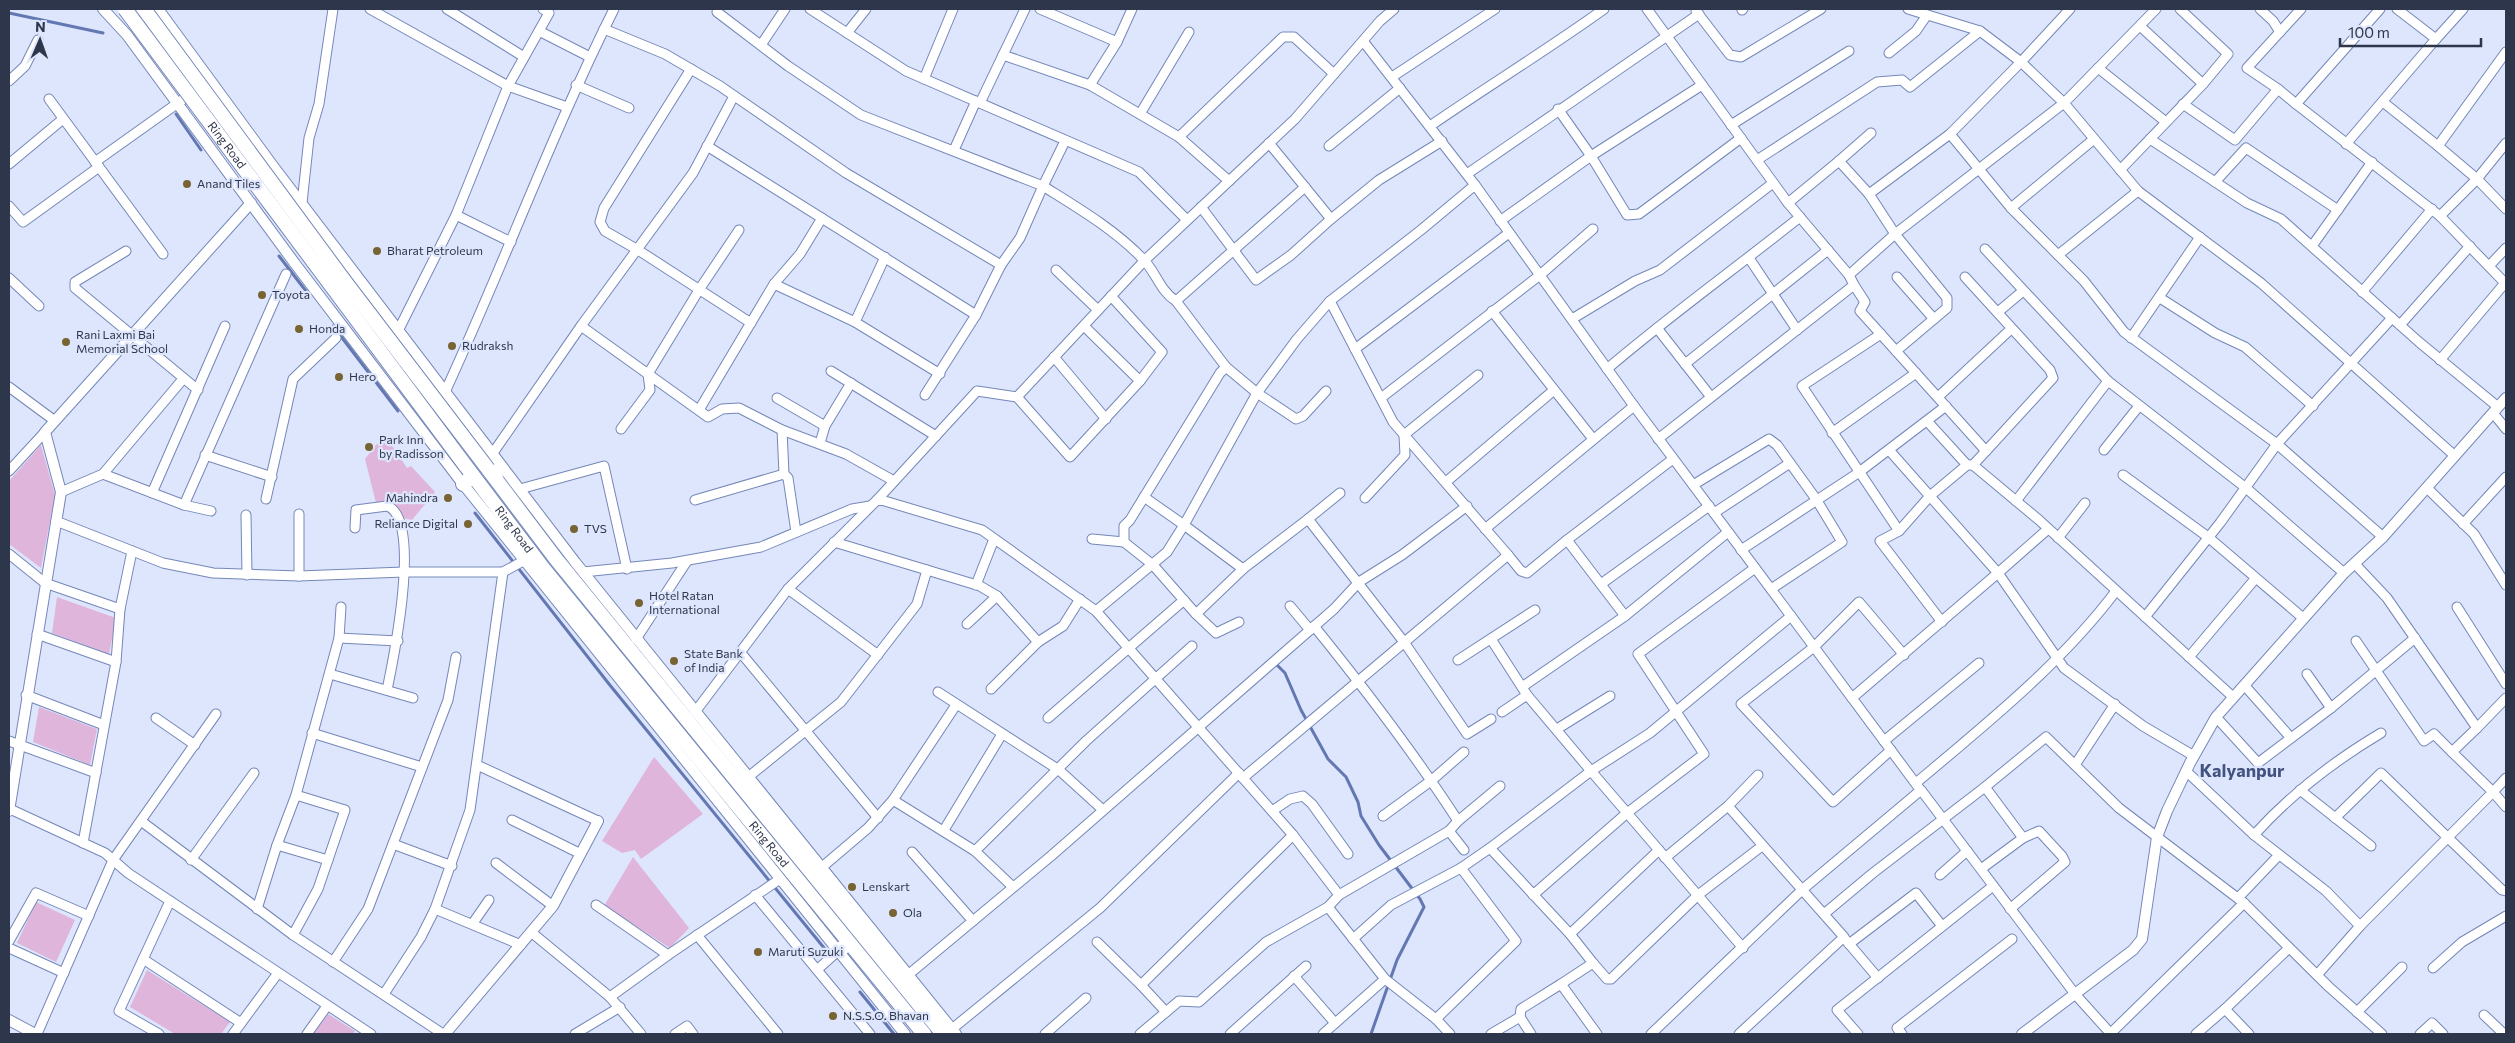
<svg xmlns="http://www.w3.org/2000/svg" width="2515" height="1043" font-family="Commissioner,sans-serif">
	<style>
		.green { fill: #e0b5dc }
		.lines { fill: none; stroke-linecap: round; stroke-linejoin: round }
		.stream { stroke: #6378b3; stroke-width: 3 }
		.minor-casing { stroke: #7587b9; stroke-width: 11 }
		.tertiary-casing { stroke: #7587b9; stroke-width: 12 }
		.trunk-casing { stroke: #7587b9; stroke-width: 16 }
		.minor { stroke: #fff; stroke-width: 9 }
		.tertiary { stroke: #fff; stroke-width: 10 }
		.trunk { stroke: #fff; stroke-width: 14 }
		.trunk-bridge-casing { stroke: #7587b9; stroke-width: 16; stroke-linecap: butt }
		.trunk-bridge { stroke: #fff; stroke-width: 14 }
		.poi-dot { fill: #776432; stroke: #dde6fc; stroke-width: 2 }
		.labels { text-anchor: middle; stroke-width: 4.5; stroke-linejoin: round; paint-order: stroke }
		.street-label { font-size: 12px; fill: #2e364b; stroke: #dde6fc }
		.poi-label { font-size: 12px; fill: #2e364b; stroke: #dde6fc; text-anchor: start }
		.district-label { font-size: 18px; font-weight: bold; fill: #435280; stroke: #dde6fc }
	</style>
	<rect width="100%" height="100%" fill="#dde6fc"/>
	<g class="green">
		<path d="M386,437L407,468L411,466L435,492L412,520L402,518C395,501 393,502 376,503L365,459L376,445Z"/>
		<polygon points="41,445 55,495 41,568 9,544 9,481"/>
		<polygon points="57,597 116,618 109,654 52,633"/>
		<polygon points="39,707 97,729 90,765 33,742"/>
		<polygon points="654,757 703,814 641,859 635,850 622,853 602,841"/>
		<polygon points="633,857 689,928 670,948 604,906"/>
		<polygon points="36,902 75,920 56,962 17,943"/>
		<polygon points="147,970 230,1022 221,1034 175,1034 130,1007"/>
		<polygon points="328,1014 355,1031 353,1034 314,1034"/>
	</g>
	<g class="lines">
		<g class="stream">
			<polyline points="9,13 103,33"/>
			<polyline points="176,114 201,150"/>
			<polyline points="279,256 309,295"/>
			<polyline points="333,326 398,411"/>
			<polyline points="475,513 609,684 829,954"/>
			<polyline points="1277,665 1285,673 1301,710 1328,759 1346,777 1358,802 1361,816 1379,845 1420,899 1424,907 1397,960 1371,1034"/>
			<polyline points="860,992 894,1034"/>
		</g>
		<g class="minor-casing">
			<g id="minor">
				<polyline points="370,9 508,86 456,215 399,329"/>
				<polyline points="447,9 524,57"/>
				<polyline points="543,9 549,13 508,86 567,107"/>
				<polyline points="810,9 906,71 1139,172 1187,220"/>
				<polyline points="1040,9 1117,42"/>
				<polyline points="1647,9 1788,203 1849,275 1854,285 1658,439"/>
				<polyline points="2156,9 2064,103 2138,191 2261,283 2455,456"/>
				<polyline points="2180,9 2228,54 2203,84"/>
				<polyline points="2260,9 2273,21 2280,32"/>
				<polyline points="2380,9 2296,104 2440,216 2506,284"/>
				<polyline points="2397,9 2436,39 2463,9"/>
				<polyline points="1742,10 1743,9"/>
				<polyline points="1696,11 1730,55 1741,57 1821,9"/>
				<polyline points="717,12 788,66 861,115 1043,186 1065,141"/>
				<path d="M604,29L665,54L720,86L846,173L1001,265L1020,238L1043,186C1078,208 1114,229 1143,259C1156,272 1160,291 1176,301L1305,187"/>
				<polyline points="539,31 590,57"/>
				<polyline points="847,33 866,9"/>
				<polyline points="761,45 785,9"/>
				<polyline points="1889,53 1916,31 1927,15"/>
				<polyline points="1003,55 1090,85 1179,137 1229,181"/>
				<polyline points="2098,68 2166,122"/>
				<polyline points="691,69 604,208 600,222 605,231 638,250 751,323"/>
				<polyline points="1392,77 1495,9"/>
				<polyline points="924,79 953,9"/>
				<polyline points="9,81 25,66 38,40"/>
				<polyline points="576,85 629,108"/>
				<polyline points="1090,85 1117,42 1132,9"/>
				<polyline points="2278,89 2247,68 2301,9"/>
				<polyline points="49,99 163,254"/>
				<polyline points="2383,102 2438,146"/>
				<polyline points="980,103 1025,9"/>
				<polyline points="2183,104 2235,140 2278,89 2296,104"/>
				<polyline points="1558,109 1591,156 1627,215 1639,214 1741,138"/>
				<polyline points="1140,114 1189,32"/>
				<polyline points="1731,125 1849,51"/>
				<path d="M1430,126C1488,86 1547,50 1604,9"/>
				<polyline points="1950,134 2011,208 2084,281 2124,332 2277,444 2392,318"/>
				<polyline points="1179,137 1283,37 1294,37 1334,74"/>
				<polyline points="2150,139 2247,203 2281,219 2419,342 2498,407"/>
				<polyline points="1269,143 1331,219 1379,180 1442,141"/>
				<polyline points="2506,143 2477,179 2506,209"/>
				<polyline points="2346,144 2436,39"/>
				<polyline points="707,146 976,315"/>
				<polyline points="1329,146 1400,88"/>
				<polyline points="954,150 976,101"/>
				<polyline points="1757,160 1877,82 1902,80 1910,87 1980,31"/>
				<polyline points="1839,161 1871,133"/>
				<polyline points="95,162 192,93"/>
				<polyline points="9,164 63,119"/>
				<polyline points="2120,170 2203,84 2140,26"/>
				<polyline points="1467,174 1699,14"/>
				<polyline points="2215,182 2246,148 2338,210"/>
				<polyline points="1475,185 1634,406 1791,616 1650,733 1591,771 1743,948"/>
				<polyline points="1869,194 1895,234 1947,298 1947,308 1896,351"/>
				<polyline points="302,203 309,138 319,104 333,9"/>
				<polyline points="1788,203 1839,161 1869,194 1950,134 2021,62 1980,31 1908,9"/>
				<polyline points="9,206 23,222 99,167"/>
				<polyline points="1201,207 1256,280 1291,255 1331,219"/>
				<polyline points="2011,208 2094,139"/>
				<polyline points="456,215 511,242"/>
				<polyline points="2440,216 2477,179 2438,146 2506,52"/>
				<polyline points="1500,221 1591,156 1702,85"/>
				<polyline points="2312,246 2372,162"/>
				<polyline points="1985,249 2108,381"/>
				<polyline points="126,251 75,282 75,288 198,390"/>
				<polyline points="2058,255 2138,191"/>
				<polyline points="1749,258 1797,330"/>
				<polyline points="2489,266 2506,248"/>
				<polyline points="1056,270 1098,310"/>
				<polyline points="1849,275 1895,234 2064,103 2021,62 2070,9"/>
				<polyline points="1897,277 1934,319"/>
				<polyline points="1965,277 2050,370 2053,378 1986,451"/>
				<polyline points="9,278 39,306"/>
				<polyline points="774,284 855,322 940,374"/>
				<polyline points="1854,285 1865,302 1860,311 1986,451 1973,465 2039,520 2233,697"/>
				<polyline points="2362,292 2432,209"/>
				<polyline points="2160,298 2215,333 2245,347 2313,406"/>
				<polyline points="1176,301 1226,367"/>
				<polyline points="1492,311 1593,439"/>
				<polyline points="1998,312 2023,291"/>
				<polyline points="1572,319 1635,281 1660,270 1773,183"/>
				<polyline points="855,322 885,257"/>
				<polyline points="2400,325 2470,246"/>
				<polyline points="581,326 708,417 722,409 739,408 782,430 846,454 894,481"/>
				<polyline points="1084,326 1140,381"/>
				<polyline points="1657,328 1711,397"/>
				<polyline points="1881,334 1802,386 1899,531 1880,541 1942,622"/>
				<polyline points="2131,338 2200,237"/>
				<polyline points="1355,349 1509,233"/>
				<polyline points="1054,357 1106,419"/>
				<polyline points="2440,360 2505,283"/>
				<polyline points="1685,364 1828,250"/>
				<path d="M1607,369C1669,316 1736,268 1800,217"/>
				<polyline points="831,371 936,436"/>
				<polyline points="9,387 55,421"/>
				<path d="M446,390C504,264 552,133 614,9"/>
				<polyline points="925,395 976,315 1001,265"/>
				<polyline points="1017,397 1070,457 1140,381 1162,352 1111,296"/>
				<polyline points="1938,397 2011,329"/>
				<polyline points="777,398 825,426"/>
				<polyline points="1381,398 1540,275 1593,229"/>
				<polyline points="699,410 774,284 800,254 822,218"/>
				<polyline points="2493,413 2506,429"/>
				<polyline points="1927,421 1967,465"/>
				<polyline points="621,429 650,390 648,374 699,290 739,230"/>
				<polyline points="782,430 784,474 788,478 796,532"/>
				<polyline points="1832,433 1916,373"/>
				<polyline points="820,443 825,426 851,383"/>
				<polyline points="1889,450 1998,573 2048,529"/>
				<polyline points="2104,450 2139,406"/>
				<polyline points="205,455 272,477"/>
				<polyline points="1673,459 1567,540 1625,616 1728,532"/>
				<polyline points="9,471 45,432"/>
				<polyline points="103,474 184,505 286,274"/>
				<polyline points="2123,475 2208,537 2303,618"/>
				<polyline points="499,480 493,453 581,326 693,173 734,96"/>
				<polyline points="1446,482 1554,390"/>
				<polyline points="1693,485 1769,439 1777,445 1816,499 1842,542 1771,589"/>
				<polyline points="2427,488 2474,534 2506,585"/>
				<polyline points="520,489 604,466 627,569"/>
				<polyline points="61,492 103,474 183,379"/>
				<polyline points="152,493 225,326"/>
				<polyline points="1365,498 1405,455 1404,435 1478,375"/>
				<polyline points="266,499 293,379 336,338"/>
				<polyline points="878,499 977,391 1017,397 1145,260 1295,119 1380,21 1394,9"/>
				<polyline points="695,500 784,474"/>
				<polyline points="2016,501 2108,381 2246,488 2344,573"/>
				<polyline points="184,505 211,511"/>
				<polyline points="1714,513 1790,463"/>
				<polyline points="299,514 299,576"/>
				<polyline points="246,515 247,575"/>
				<polyline points="1308,519 1340,493"/>
				<polyline points="56,521 163,563 213,573 299,576 404,572 503,572 525,560"/>
				<polyline points="2463,524 2506,477"/>
				<path d="M355,528L356,510L387,506C423,518 393,661 387,690"/>
				<polyline points="1485,529 1634,406"/>
				<polyline points="1899,531 1930,496 1967,465 1973,465"/>
				<polyline points="2058,538 2085,503"/>
				<polyline points="1092,539 1124,542 1153,565 1196,614"/>
				<polyline points="834,542 980,586 997,596 1038,642 1063,626 1080,599"/>
				<polyline points="1124,542 1124,526 1130,520 1220,373 1226,367 1257,393 1296,419 1303,416 1326,391"/>
				<polyline points="1741,550 1858,473 1946,406"/>
				<polyline points="9,554 45,583 120,609"/>
				<polyline points="1508,555 1521,571 1527,573 1567,540"/>
				<polyline points="2355,564 2387,598 2477,728 2506,698"/>
				<polyline points="1243,569 1184,525 1257,393 1297,339 1330,301"/>
				<polyline points="583,572 672,563 761,547 852,509 870,506"/>
				<polyline points="1601,584 1709,506"/>
				<polyline points="976,585 994,539"/>
				<polyline points="788,589 878,655"/>
				<polyline points="1290,606 1310,630"/>
				<polyline points="2457,607 2506,684"/>
				<polyline points="1096,611 1167,552 1184,525 1144,497"/>
				<polyline points="1791,616 1919,788"/>
				<polyline points="2145,617 2220,523 2277,444 2383,537"/>
				<polyline points="1239,622 1216,633 1196,614 1243,569 1308,519 1404,642 1467,734 1491,719"/>
				<polyline points="967,624 997,596"/>
				<path d="M1314,626C1365,689 1414,753 1458,821L1449,831L1464,850"/>
				<polyline points="37,634 116,662"/>
				<polyline points="339,638 341,607"/>
				<polyline points="636,639 687,561"/>
				<polyline points="1491,639 1527,695 1591,771 1490,848 1570,934 1593,963 1561,984"/>
				<polyline points="2356,641 2424,741 2434,734 2452,752"/>
				<polyline points="741,653 878,818"/>
				<polyline points="2189,657 2255,579"/>
				<polyline points="1458,660 1535,610"/>
				<polyline points="330,674 413,698"/>
				<polyline points="2307,674 2331,708"/>
				<polyline points="2245,686 2291,738"/>
				<polyline points="1522,687 1625,616"/>
				<polyline points="991,689 1038,642"/>
				<polyline points="938,692 1059,770 1103,810"/>
				<polyline points="26,695 104,725"/>
				<polyline points="1852,698 1998,573 2064,668 2143,726 2194,756"/>
				<polyline points="695,712 788,589 878,499 982,530 1096,611 1293,835 1339,895 1328,907 1385,979 1436,1019 1450,1034"/>
				<polyline points="1502,712 1527,695"/>
				<polyline points="2216,717 2258,763 2331,708 2415,638"/>
				<polyline points="156,718 195,745"/>
				<polyline points="1048,718 1184,600"/>
				<polyline points="1557,729 1610,696"/>
				<polyline points="312,733 422,767"/>
				<polyline points="9,741 96,773"/>
				<polyline points="1884,741 1979,663"/>
				<polyline points="1891,750 1833,802 1741,704 1814,647 1859,602 1904,655"/>
				<polyline points="477,765 598,821"/>
				<polyline points="2075,765 2115,704"/>
				<polyline points="2186,771 2254,835 2326,891 2360,926 2317,975"/>
				<polyline points="747,778 841,702 917,604 927,570"/>
				<polyline points="1243,778 1508,555 1393,422 1330,301 1421,230 1475,185 1363,41"/>
				<polyline points="2506,778 2493,792 2506,807"/>
				<path d="M1916,783C1986,724 2061,664 2116,591"/>
				<polyline points="2300,790 2371,846"/>
				<polyline points="893,800 975,851 1013,887"/>
				<polyline points="1728,806 1844,937 1739,1034"/>
				<polyline points="10,809 105,853 128,873 371,1034"/>
				<polyline points="1272,811 1290,799 1303,796 1312,804 1348,854"/>
				<polyline points="1383,816 1432,780 1464,752"/>
				<polyline points="2335,818 2381,773 2502,890 2506,891"/>
				<polyline points="512,820 579,853"/>
				<polyline points="141,821 293,935 443,1034"/>
				<polyline points="1458,821 1500,786"/>
				<polyline points="944,830 1002,734"/>
				<path d="M2254,835C2291,794 2334,761 2381,733"/>
				<polyline points="83,843 116,662 120,609 132,551"/>
				<polyline points="393,844 452,866"/>
				<polyline points="277,845 328,860"/>
				<polyline points="975,851 1086,741 1192,646"/>
				<polyline points="912,852 973,921"/>
				<polyline points="1665,858 1728,806 1758,775"/>
				<polyline points="191,860 254,773"/>
				<polyline points="496,863 553,906"/>
				<polyline points="821,868 868,828 893,800 956,705"/>
				<polyline points="1981,869 2023,838 1985,787 2046,737 2119,808 2244,903 2329,987 2382,1034"/>
				<polyline points="1940,875 1967,851"/>
				<polyline points="755,895 870,1034"/>
				<polyline points="1339,895 1449,831"/>
				<polyline points="1533,895 1627,813 1704,754 1638,654 1755,568"/>
				<polyline points="2238,898 2279,855"/>
				<polyline points="596,905 668,955"/>
				<polyline points="257,909 277,845 296,795 339,638 398,641"/>
				<polyline points="435,909 521,945"/>
				<polyline points="2010,909 2065,862 2062,856 2039,831 2023,838"/>
				<polyline points="1824,914 1873,873 1985,787"/>
				<polyline points="473,923 489,900"/>
				<polyline points="2360,926 2493,792 2452,752 2477,728"/>
				<polyline points="531,932 610,997 641,1034"/>
				<polyline points="1570,934 1659,850"/>
				<polyline points="293,935 318,889 345,810 296,795"/>
				<polyline points="697,935 778,1034"/>
				<polyline points="1353,939 1391,905 1461,868"/>
				<polyline points="1845,939 1878,978"/>
				<polyline points="9,941 36,893 89,916"/>
				<polyline points="1097,942 1141,985 1293,835"/>
				<polyline points="1849,944 1916,893 1942,926"/>
				<polyline points="9,948 64,973"/>
				<polyline points="143,959 241,1023"/>
				<polyline points="333,962 368,909 448,700 456,657"/>
				<polyline points="1593,963 1607,979 1611,979 1698,895 1762,846"/>
				<polyline points="2433,968 2462,942 2506,916"/>
				<polyline points="818,969 838,951"/>
				<polyline points="908,975 1051,856 1334,609 1359,582 1402,555 1467,506"/>
				<polyline points="1294,976 1335,1023"/>
				<polyline points="1141,985 1166,1012"/>
				<polyline points="384,994 421,937 435,909 470,810 503,572"/>
				<polyline points="610,997 668,955 780,879"/>
				<polyline points="2225,1009 2289,948"/>
				<polyline points="2357,1012 2402,967"/>
				<polyline points="2484,1015 2504,1034"/>
				<polyline points="1520,1017 1521,1009 1561,984 1597,1034"/>
				<polyline points="1436,1019 1516,941 1461,868 1490,848"/>
				<polyline points="952,1029 1100,908 1239,773"/>
				<polyline points="2111,1033 2244,903"/>
				<polyline points="37,1034 113,860 216,714"/>
				<polyline points="159,1034 119,1011 170,901"/>
				<polyline points="233,1034 278,973"/>
				<polyline points="307,1034 327,1006"/>
				<polyline points="575,1034 620,1007"/>
				<polyline points="675,1034 687,1026 693,1034"/>
				<polyline points="1045,1034 1086,998"/>
				<polyline points="1140,1034 1179,1001 1199,1002 1266,942 1328,907"/>
				<polyline points="1230,1034 1306,966"/>
				<polyline points="1323,1034 1385,979"/>
				<polyline points="1491,1034 1520,1017 1531,1034"/>
				<polyline points="1651,1034 1803,889 1921,790 2075,994 2111,1034"/>
				<polyline points="1858,1034 1837,1010 1993,886"/>
				<polyline points="1902,1034 1897,1028 2012,939"/>
				<polyline points="2196,1034 2225,1009 2249,1034"/>
				<polyline points="2420,1034 2432,1023 2443,1034"/>
			</g>
		</g>
		<g class="tertiary-casing">
			<g id="tertiary">
				<polyline points="103,9 127,35 296,265 463,484 905,1034"/>
				<polyline points="158,9 273,166 575,562 956,1034"/>
				<polyline points="9,811 61,492 45,432 251,203"/>
				<polyline points="9,1020 35,1034"/>
				<polyline points="445,1034 553,906 598,821"/>
				<polyline points="2022,1034 2133,950 2142,939 2157,837 2167,811 2190,763 2216,717 2344,573 2383,537 2506,398"/>
			</g>
		</g>
		<g class="trunk-casing">
			<g id="trunk">
				<path id="s1" d="M465,465L543,568L924,1034"/>
				<polyline points="488,469 556,559 943,1034"/>
				<polyline points="463,484 473,476"/>
				<polyline points="838,951 849,943"/>
			</g>
		</g>
		<use href="#minor" class="minor"/>
		<use href="#tertiary" class="tertiary"/>
		<use href="#trunk" class="trunk"/>
		<g class="trunk-bridge-casing">
			<g id="trunk-bridge">
				<path id="s2" d="M125,9L465,465"/>
				<polyline points="144,9 346,283 488,469"/>
			</g>
		</g>
		<use href="#trunk-bridge" class="trunk-bridge"/>
	</g>
	<g class="poi-dot">
		<circle cx="187" cy="184" r="5"/>
		<circle cx="377" cy="251" r="5"/>
		<circle cx="262" cy="295" r="5"/>
		<circle cx="299" cy="329" r="5"/>
		<circle cx="66" cy="342" r="5"/>
		<circle cx="452" cy="346" r="5"/>
		<circle cx="339" cy="377" r="5"/>
		<circle cx="369" cy="447" r="5"/>
		<circle cx="448" cy="498" r="5"/>
		<circle cx="468" cy="524" r="5"/>
		<circle cx="574" cy="529" r="5"/>
		<circle cx="639" cy="603" r="5"/>
		<circle cx="674" cy="661" r="5"/>
		<circle cx="852" cy="887" r="5"/>
		<circle cx="893" cy="913" r="5"/>
		<circle cx="758" cy="952" r="5"/>
		<circle cx="833" cy="1016" r="5"/>
	</g>
	<g class="labels">
		<g class="street-label">
			<text dy="4" stroke="none"><textPath href="#s2" startOffset="170">Ring Road</textPath></text>
			<text dy="4" stroke="none"><textPath href="#s1" startOffset="81">Ring Road</textPath></text>
			<text dy="4" stroke="none"><textPath href="#s1" startOffset="486">Ring Road</textPath></text>
		</g>
		<g class="poi-label">
			<text x="197" y="188">Anand Tiles</text>
			<text x="387" y="255">Bharat Petroleum</text>
			<text x="272" y="299">Toyota</text>
			<text x="309" y="333">Honda</text>
			<text x="76" y="339">Rani Laxmi Bai<tspan x="76" dy="14">Memorial School</tspan></text>
			<text x="462" y="350">Rudraksh</text>
			<text x="349" y="381">Hero</text>
			<text x="379" y="444">Park Inn<tspan x="379" dy="14">by Radisson</tspan></text>
			<text x="438" y="502" text-anchor="end">Mahindra</text>
			<text x="458" y="528" text-anchor="end">Reliance Digital</text>
			<text x="584" y="533">TVS</text>
			<text x="649" y="600">Hotel Ratan<tspan x="649" dy="14">International</tspan></text>
			<text x="684" y="658">State Bank<tspan x="684" dy="14">of India</tspan></text>
			<text x="862" y="891">Lenskart</text>
			<text x="903" y="917">Ola</text>
			<text x="768" y="956">Maruti Suzuki</text>
			<text x="843" y="1020">N.S.S.O. Bhavan</text>
		</g>
		<g class="district-label">
			<text x="2242" y="777">Kalyanpur</text>
		</g>
	</g>
	<rect width="2515" height="1043" fill="none" stroke="#2e364b" stroke-width="20"/>
	<g transform="translate(40 40) rotate(2)" stroke="#dde6fc" stroke-width="4" paint-order="stroke">
	<path d="M0-4L9 19L0 12L-9 19Z" fill="#2e364b"/>
	<text y="-8" font-size="14" font-weight="bold" text-anchor="middle" fill="#2e364b">N</text>
	</g>
	<path d="M2340 38v8h141v-8" fill="none" stroke="#2e364b" stroke-width="2.5"/>
	<text x="2348" y="38" font-size="15" fill="#2e364b" stroke="#dde6fc" stroke-width="4" paint-order="stroke">100 m</text>
</svg>
